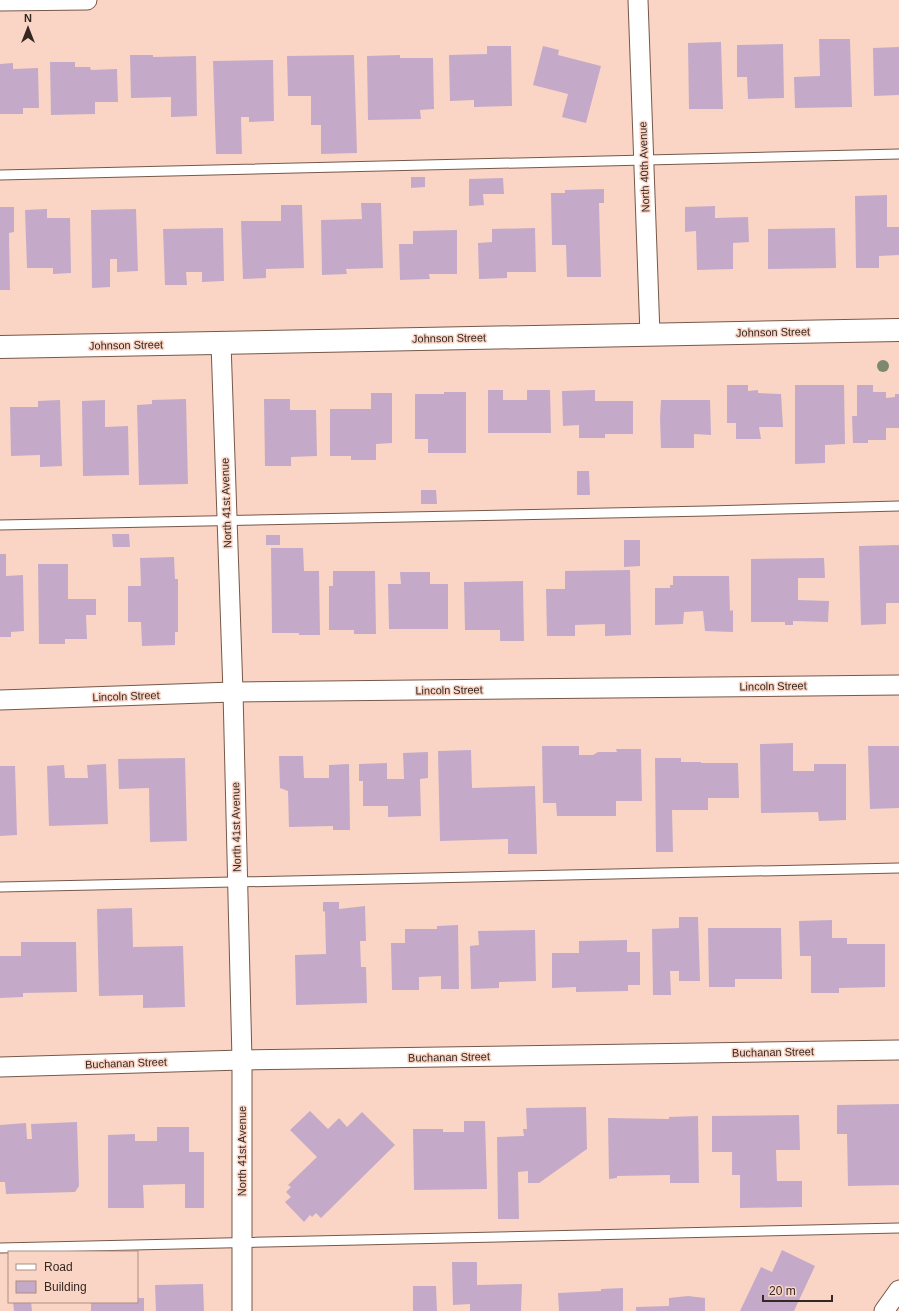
<svg xmlns="http://www.w3.org/2000/svg" width="899" height="1311" font-family="Helvetica,sans-serif">
	<style>
		.building { fill: #c4aac8 }
		.lines { fill: none; stroke-linecap: round; stroke-linejoin: round }
		.lane-casing { stroke: #775849; stroke-width: 11 }
		.street-casing { stroke: #775849; stroke-width: 21 }
		.secondary-casing { stroke: #775849; stroke-width: 24 }
		.lane { stroke: #fff; stroke-width: 9 }
		.street { stroke: #fff; stroke-width: 19 }
		.secondary { stroke: #fff; stroke-width: 22 }
		.tree { fill: #7d896f }
		.labels { text-anchor: middle; stroke-width: 3; stroke-linejoin: round; paint-order: stroke }
		.street-label { font-size: 11px; fill: #352721; stroke: #fad5c5 }
	</style>
	<rect width="100%" height="100%" fill="#fad5c5"/>
	<g class="building">
		<polygon points="819,39 850,39 852,107 795,108 794,77 820,76"/>
		<polygon points="721,42 723,109 689,109 688,43"/>
		<polygon points="783,44 784,98 748,99 747,77 737,77 737,45"/>
		<polygon points="487,46 511,46 512,106 474,107 474,100 450,101 449,55 487,54"/>
		<polygon points="543,46 559,50 558,55 601,66 586,123 562,117 568,94 533,85"/>
		<polygon points="899,47 899,95 874,96 873,48"/>
		<polygon points="130,55 153,55 153,57 196,56 197,116 171,117 171,97 131,98"/>
		<polygon points="354,55 357,153 321,154 321,125 311,125 311,96 288,96 287,56"/>
		<polygon points="400,55 400,58 433,58 434,109 420,110 421,119 368,120 367,56"/>
		<polygon points="273,60 274,121 249,122 249,117 241,117 242,154 216,154 213,61"/>
		<polygon points="50,62 75,62 75,67 90,67 91,70 117,69 118,102 95,102 95,114 51,115"/>
		<polygon points="13,63 13,69 38,68 39,108 23,108 23,114 0,114 0,64"/>
		<polygon points="411,177 425,177 425,187 411,188"/>
		<polygon points="503,178 504,194 483,194 484,205 469,206 469,179"/>
		<polygon points="604,189 604,203 599,203 601,277 567,277 566,245 552,245 551,193 565,193 565,190"/>
		<polygon points="887,195 887,227 899,227 899,255 879,256 879,268 856,268 855,196"/>
		<polygon points="361,203 381,203 383,268 346,269 347,274 322,275 321,220 362,219"/>
		<polygon points="281,205 302,205 304,268 266,269 266,278 243,279 241,221 281,221"/>
		<polygon points="715,206 715,218 748,217 749,242 733,243 733,269 697,270 696,231 685,232 685,207"/>
		<polygon points="0,207 14,207 14,232 9,233 10,290 0,290"/>
		<polygon points="47,209 47,218 70,218 71,273 53,274 53,268 27,268 25,210"/>
		<polygon points="136,209 138,271 117,272 117,259 110,259 110,287 92,288 91,210"/>
		<polygon points="223,228 224,281 202,282 202,272 186,272 187,285 165,285 163,229"/>
		<polygon points="535,228 536,272 507,272 507,278 479,279 478,243 492,242 492,229"/>
		<polygon points="835,228 836,268 768,269 768,229"/>
		<polygon points="457,230 457,274 429,274 430,279 400,280 399,244 413,244 413,231"/>
		<polygon points="727,385 748,385 748,391 758,390 758,393 781,394 783,427 759,427 761,439 736,439 736,423 727,423"/>
		<polygon points="795,385 844,385 845,444 825,445 825,463 795,464"/>
		<polygon points="857,385 873,385 873,392 886,392 886,398 895,397 895,394 899,394 899,428 886,428 886,440 868,440 868,443 853,443 852,416 857,416"/>
		<polygon points="488,390 503,390 503,400 527,400 527,390 550,390 551,433 488,433"/>
		<polygon points="595,390 595,401 633,401 633,434 605,434 605,438 579,438 579,425 563,426 562,391"/>
		<polygon points="444,392 466,392 466,453 428,453 428,439 415,439 415,394 444,394"/>
		<polygon points="371,393 392,393 392,443 376,444 376,460 351,460 351,456 330,456 330,409 371,409"/>
		<polygon points="186,399 188,484 139,485 137,405 152,404 152,400"/>
		<polygon points="264,399 290,399 290,410 316,410 317,456 291,457 291,466 265,466"/>
		<polygon points="60,400 62,466 40,467 40,455 11,456 10,407 38,407 38,401"/>
		<polygon points="105,400 105,427 128,426 129,475 83,476 82,401"/>
		<polygon points="661,400 710,400 711,435 694,434 694,448 661,448 660,418"/>
		<polygon points="577,471 589,471 590,495 577,495"/>
		<polygon points="421,490 436,490 437,504 421,504"/>
		<polygon points="112,534 129,534 130,547 113,547"/>
		<rect x="266" y="535" width="14" height="10"/>
		<polygon points="624,540 640,540 640,566 624,567"/>
		<polygon points="899,545 899,603 886,603 886,624 861,625 859,546"/>
		<polygon points="271,548 303,548 304,571 319,571 320,635 299,635 299,633 272,633"/>
		<polygon points="0,554 6,554 6,576 23,575 24,631 11,632 11,637 0,637"/>
		<polygon points="174,557 175,579 178,579 178,632 175,632 175,645 142,646 141,622 128,622 128,586 141,586 140,558"/>
		<polygon points="824,558 825,578 798,578 798,600 829,601 828,622 793,621 793,625 785,625 785,622 751,622 751,559"/>
		<polygon points="38,564 68,564 68,599 96,599 96,615 86,615 87,639 65,639 65,644 39,644"/>
		<polygon points="630,570 631,635 605,636 605,624 575,625 575,636 547,636 546,589 565,589 565,571"/>
		<polygon points="333,571 375,571 376,634 354,634 354,630 329,630 329,586 333,586"/>
		<polygon points="400,572 430,572 430,584 448,584 448,629 389,629 388,584 401,584"/>
		<polygon points="673,576 729,576 730,611 733,610 733,632 705,631 703,611 684,612 683,624 655,625 655,588 670,588 670,585 673,585"/>
		<polygon points="523,581 524,641 500,641 500,630 465,630 464,582"/>
		<polygon points="793,743 793,771 814,771 814,764 846,764 846,820 819,821 818,812 761,813 760,744"/>
		<polygon points="542,746 579,746 579,755 593,755 598,752 617,752 616,749 641,749 642,801 616,801 616,816 557,816 556,803 543,803"/>
		<polygon points="868,746 899,746 899,808 870,809"/>
		<polygon points="471,750 472,788 535,786 537,854 508,854 508,839 440,841 438,751"/>
		<polygon points="428,752 428,778 420,779 421,816 388,817 388,806 363,806 363,781 359,781 359,764 387,763 387,779 404,779 403,753"/>
		<polygon points="279,756 303,756 304,778 329,778 329,765 349,764 350,830 333,830 333,826 289,827 288,791 280,788"/>
		<polygon points="185,758 187,841 150,842 149,788 119,789 118,759"/>
		<polygon points="655,758 681,758 681,762 701,762 701,763 738,763 739,798 708,798 708,810 672,810 673,852 656,852"/>
		<polygon points="106,764 108,824 49,826 47,766 64,765 65,778 88,778 87,765"/>
		<polygon points="0,766 15,766 17,835 0,836"/>
		<polygon points="323,902 339,902 339,909 365,906 366,941 360,941 361,967 366,967 367,1003 296,1005 295,955 326,954 325,911 323,912"/>
		<polygon points="132,908 133,947 183,946 185,1007 143,1008 143,995 99,996 97,909"/>
		<polygon points="679,917 698,917 700,981 679,981 679,971 670,971 671,995 653,995 652,929 679,928"/>
		<polygon points="832,920 832,938 847,938 847,944 885,944 885,987 839,988 839,993 811,993 811,956 800,956 799,921"/>
		<polygon points="458,925 459,989 441,989 441,976 419,977 419,990 392,990 391,943 405,943 405,929 437,929 437,926"/>
		<polygon points="708,928 781,928 782,979 735,979 735,987 709,987"/>
		<polygon points="535,930 536,981 499,982 499,988 471,989 470,946 479,945 478,931"/>
		<polygon points="627,940 627,952 640,952 640,985 628,985 628,991 576,992 576,987 552,988 552,953 579,953 579,941"/>
		<polygon points="21,942 76,942 77,992 23,993 23,997 0,998 0,956 21,956"/>
		<polygon points="899,1104 899,1185 848,1186 847,1134 837,1134 837,1105"/>
		<polygon points="586,1107 587,1149 539,1183 528,1183 528,1171 518,1172 519,1219 498,1219 497,1137 524,1136 523,1129 527,1129 526,1108"/>
		<polygon points="310,1111 328,1129 339,1118 347,1127 362,1112 395,1145 321,1218 316,1213 312,1217 310,1215 304,1222 285,1202 291,1197 286,1192 291,1187 288,1185 317,1157 290,1130"/>
		<polygon points="799,1115 800,1150 776,1150 777,1181 802,1181 802,1207 740,1208 740,1175 732,1175 732,1152 712,1152 712,1116"/>
		<polygon points="698,1116 699,1183 670,1183 670,1175 617,1176 617,1178 609,1179 608,1118 669,1119 669,1117"/>
		<polygon points="464,1121 485,1121 487,1189 414,1190 413,1129 443,1129 443,1132 464,1132"/>
		<polygon points="77,1122 79,1186 75,1192 6,1194 5,1182 0,1182 0,1125 26,1123 27,1139 32,1139 31,1124"/>
		<polygon points="157,1127 189,1127 189,1152 204,1152 204,1208 185,1208 185,1184 143,1185 144,1208 108,1208 108,1135 135,1134 135,1141 157,1141"/>
		<polygon points="782,1250 815,1266 794,1311 740,1311 761,1267 772,1272"/>
		<polygon points="452,1262 477,1262 477,1285 522,1284 521,1311 470,1311 470,1304 453,1305"/>
		<polygon points="203,1284 204,1311 156,1311 155,1285"/>
		<polygon points="413,1286 436,1286 437,1311 413,1311"/>
		<polygon points="623,1288 623,1311 559,1311 558,1293 601,1291 601,1289"/>
		<polygon points="688,1296 705,1298 705,1311 636,1311 636,1307 669,1306 669,1298"/>
		<polygon points="137,1298 144,1298 144,1311 91,1311 91,1302 137,1302"/>
		<polygon points="13,1302 31,1302 32,1311 14,1311"/>
	</g>
	<g class="lines">
		<g class="lane-casing">
			<g id="lane">
				<polyline points="0,175 899,154"/>
				<polyline points="0,525 708,511 899,506"/>
				<polyline points="0,887 899,868"/>
				<polyline points="0,1248 899,1228"/>
			</g>
		</g>
		<g class="street-casing">
			<g id="street">
				<polyline points="638,0 650,335"/>
				<polyline points="0,1 87,0"/>
				<polyline points="221,343 233,692 242,1060 242,1311"/>
				<polyline points="0,700 233,692 899,685"/>
				<polyline points="0,1067 242,1060 899,1050"/>
				<polyline points="884,1311 899,1290"/>
			</g>
		</g>
		<g class="secondary-casing">
			<polyline id="secondary" points="0,347 899,330"/>
		</g>
		<use href="#lane" class="lane"/>
		<use href="#street" class="street"/>
		<use href="#secondary" class="secondary"/>
	</g>
	<circle class="tree" cx="883" cy="366" r="6"/>
	<g class="labels">
		<g class="street-label">
			<text transform="translate(644 167) rotate(-92)" y="4">North 40th Avenue</text>
			<text transform="translate(773 332) rotate(-1)" y="4">Johnson Street</text>
			<text transform="translate(449 338) rotate(-1)" y="4">Johnson Street</text>
			<text transform="translate(126 345) rotate(-1)" y="4">Johnson Street</text>
			<text transform="translate(226 503) rotate(-92)" y="4">North 41st Avenue</text>
			<text transform="translate(773 686) rotate(-1)" y="4">Lincoln Street</text>
			<text transform="translate(449 690) rotate(-1)" y="4">Lincoln Street</text>
			<text transform="translate(126 696) rotate(-2)" y="4">Lincoln Street</text>
			<text transform="translate(236 827) rotate(-91)" y="4">North 41st Avenue</text>
			<text transform="translate(773 1052) rotate(-1)" y="4">Buchanan Street</text>
			<text transform="translate(449 1057) rotate(-1)" y="4">Buchanan Street</text>
			<text transform="translate(126 1063) rotate(-2)" y="4">Buchanan Street</text>
			<text transform="translate(242 1151) rotate(-90)" y="4">North 41st Avenue</text>
		</g>
	</g>
	<rect x="8" y="1251" width="130" height="52" fill="#fad5c5" stroke="#ab8f83"/>
	<rect x="16" y="1264" width="20" height="6" fill="#ffffff" stroke="#ab8f83"/>
	<text x="44" y="1271" font-size="12" fill="#352721">Road</text>
	<rect x="16" y="1281" width="20" height="12" fill="#c4aac8" stroke="#ab8f83"/>
	<text x="44" y="1291" font-size="12" fill="#352721">Building</text>
	<g transform="translate(28 28)" stroke="#fad5c5" stroke-width="3" paint-order="stroke">
	<path d="M0-3L7 15L0 10L-7 15Z" fill="#352721"/>
	<text y="-6" font-size="11" font-weight="bold" text-anchor="middle" fill="#352721">N</text>
	</g>
	<path d="M763 1295v6h69v-6" fill="none" stroke="#352721" stroke-width="2"/>
	<text x="769" y="1295" font-size="12" fill="#352721" stroke="#fad5c5" stroke-width="3" paint-order="stroke">20 m</text>
</svg>
